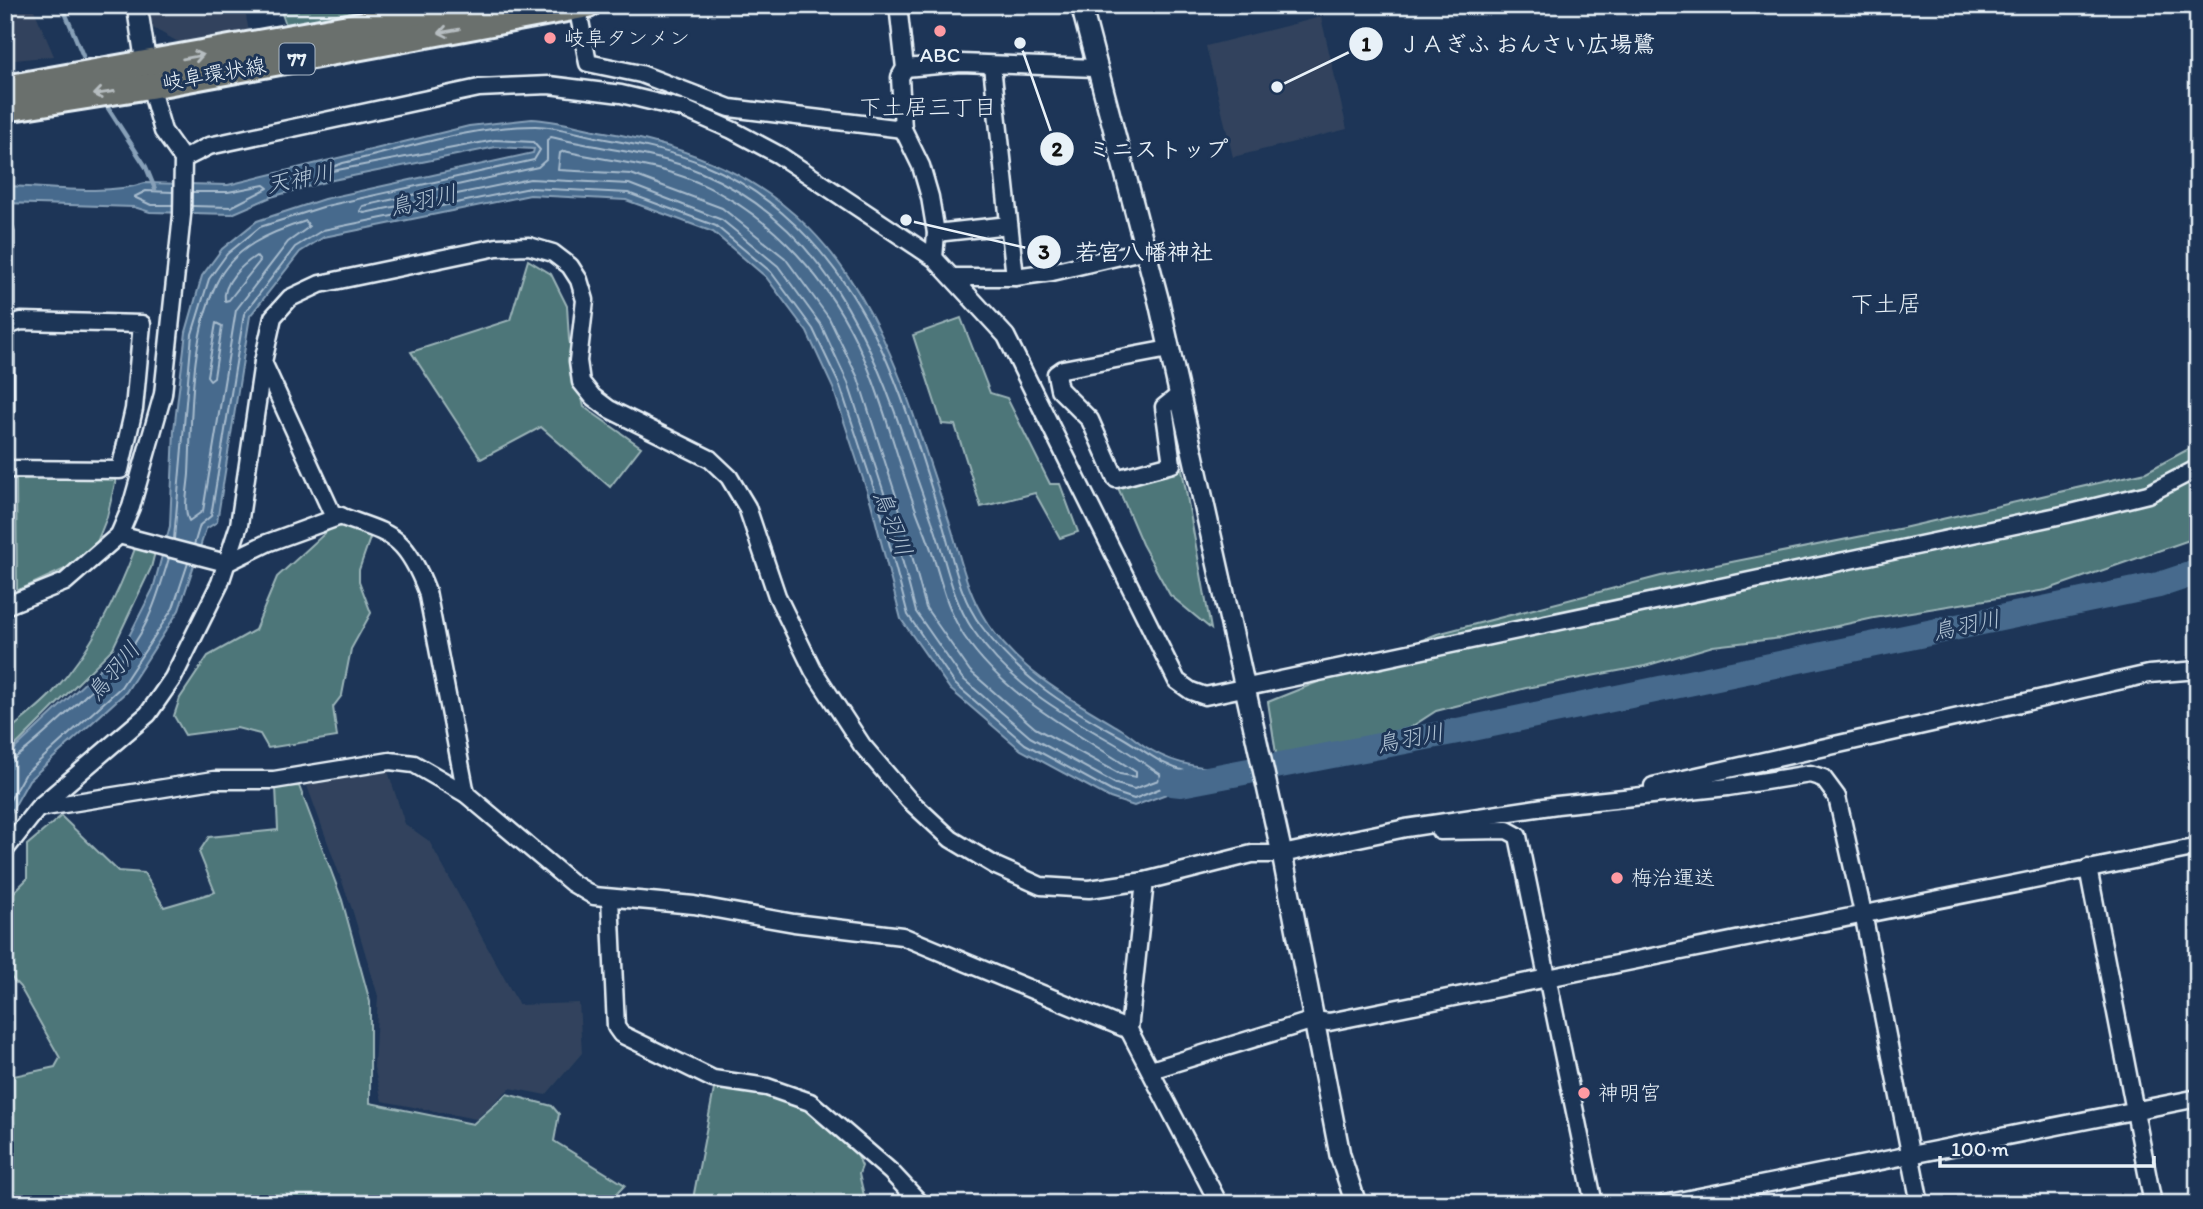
<svg xmlns="http://www.w3.org/2000/svg" width="2203" height="1209" font-family="Itim,'Klee One',sans-serif">
	<style>
		.built { fill: #31435d }
		.green { fill: #4e7679; stroke: #9bb4b8; stroke-width: 2 }
		.water { fill: #466a8d; stroke: #87a0b8; stroke-width: 2 }
		.lines { fill: none; stroke-linecap: round; stroke-linejoin: round }
		.shore { stroke: #a7bbcd; stroke-width: 2 }
		.stream { stroke: #87a0b8; stroke-width: 4.5 }
		.river { stroke: #466a8d; stroke-width: 26 }
		.minor-casing { stroke: #e8f1f8; stroke-width: 21 }
		.tertiary-casing { stroke: #e8f1f8; stroke-width: 24 }
		.primary-casing { stroke: #e8f1f8; stroke-width: 30 }
		.minor { stroke: #1d3557; stroke-width: 16 }
		.tertiary { stroke: #1d3557; stroke-width: 19 }
		.primary { stroke: #6b706d; stroke-width: 24 }
		.oneway { stroke: #b6bdc0 }
		.poi-dot { fill: #ff9aa2; stroke: #1d3557; stroke-width: 2.5 }
		.labels { text-anchor: middle; stroke-width: 6; stroke-linejoin: round; paint-order: stroke }
		.shield { fill: #1d3557; stroke: #abb9c8; stroke-width: 2 }
		.shield-label { font-size: 19px; font-weight: bold; fill: #e8f1f8 }
		.poi-label { font-size: 21px; fill: #e8f1f8; stroke: #1d3557; text-anchor: start }
		.street-label { font-size: 21px; fill: #e8f1f8; stroke: #1d3557 }
		.neighbourhood-label { font-size: 23px; fill: #e8f1f8; stroke: #1d3557 }
		.water-label { font-size: 23px; font-style: italic; fill: #afc2d3; stroke: #1d3557 }
		.quarter-label { font-size: 24px; fill: #e8f1f8; stroke: #1d3557 }
		.leader { fill: none; stroke: #e8f1f8; stroke-width: 2.5 }
		.callout-dot { fill: #e8f1f8; stroke: #1d3557; stroke-width: 2.5 }
		.mark-label { font-size: 21px; text-anchor: middle; font-weight: bold; fill: #111 }
		.callout-label { font-size: 23px; text-anchor: middle; font-weight: bold; fill: #e8f1f8; stroke: #1d3557; stroke-width: 6; stroke-linejoin: round; paint-order: stroke }
	</style>
	<rect width="100%" height="100%" fill="#1d3557"/>
	<filter id="ink" filterUnits="userSpaceOnUse"><feTurbulence type="fractalNoise" baseFrequency=".0143" numOctaves="2"/><feDisplacementMap in="SourceGraphic" scale="14" xChannelSelector="R" yChannelSelector="G"/><feConvolveMatrix kernelMatrix="1 2 1 2 8 2 1 2 1" color-interpolation-filters="sRGB"/></filter>
	<g filter="url(#ink)">
		<g class="built">
			<polygon points="5,5 32,5 54,56 5,61"/>
			<polygon points="149,5 244,5 249,32 180,43 153,28"/>
			<polygon points="1321,17 1347,129 1233,157 1206,46"/>
			<polygon points="387,768 405,824 429,841 519,1005 579,1003 582,1053 546,1095 510,1088 476,1119 382,1101 374,1067 378,996 352,909 305,780"/>
		</g>
		<g class="green">
			<polygon points="279,5 357,5 358,11 286,25"/>
			<polygon points="528,260 551,274 567,306 569,339 584,407 641,447 610,487 541,427 481,459 411,352 510,320"/>
			<polygon points="961,318 990,393 1007,398 1050,484 1060,484 1078,532 1060,538 1035,493 981,507 955,425 942,424 913,335"/>
			<polygon points="2198,444 2198,537 2046,590 1874,618 1782,638 1713,646 1645,666 1526,688 1436,711 1408,729 1277,760 1268,702 1437,634 1661,576 1903,528 2146,472"/>
			<polygon points="1182,469 1211,629 1170,595 1142,544 1116,483"/>
			<polygon points="16,475 116,479 107,517 91,557 17,591"/>
			<polygon points="335,524 370,533 370,538 359,570 359,581 371,613 351,649 342,695 333,707 337,737 268,748 260,734 237,728 185,735 174,716 180,698 208,656 255,630 277,577"/>
			<path d="M136,546L155,552L151,568L113,648L5,756V734C21,720 40,707 54,691C92,648 116,600 136,546Z"/>
			<polygon points="299,786 342,900 370,1002 370,1103 473,1124 507,1094 552,1106 559,1114 554,1141 625,1185 607,1204 5,1204 5,1067 14,1076 55,1067 60,1058 20,987 5,971 5,901 27,879 27,845 61,816 118,871 144,873 164,907 215,892 199,852 209,837 278,830 276,787"/>
			<polygon points="715,1084 796,1098 856,1152 862,1166 859,1174 866,1204 692,1204"/>
		</g>
		<path class="water" d="M532,119C557,120 581,128 605,132C787,163 862,258 918,428C928,458 938,488 948,518C960,553 965,589 986,621C1020,672 1070,699 1121,729C1131,735 1140,744 1151,750C1178,766 1206,769 1237,768L1134,806L1110,798L1021,750L950,689L901,619L871,503L833,388L807,332L766,277L713,232L626,200L530,195L324,237L300,252L250,316L217,522L206,529L179,610L126,692L29,780L5,823V758L124,646L153,589L170,526L174,430L186,332L202,276L222,249L257,221L324,199L533,153L534,149L496,147L328,181L271,197L232,214L150,212L134,207L5,203V186C47,187 106,196 145,183L228,185L469,126Z"/>
		<g class="lines">
			<g class="shore">
				<path d="M551,137C600,149 653,152 700,172C822,223 875,343 911,461C918,482 925,501 932,521C946,558 950,596 973,630C1008,682 1059,712 1112,742C1128,751 1144,764 1160,774L1161,779L1134,789L1116,784L1030,737L962,678L916,612L886,499L848,383L821,325L778,266L722,220L629,184L530,179L364,213L360,211L363,206L538,167L547,159V140Z"/>
				<path d="M564,151C608,161 655,164 697,182C773,215 832,283 864,358C887,411 899,469 921,523C938,560 941,600 964,636C1007,699 1075,731 1136,772V777L1120,774L1035,728L970,671L926,608L896,496L858,378L829,318L785,258L722,208L631,174L558,170L560,153Z"/>
				<polyline points="173,205 151,205 134,197 146,191 173,192"/>
				<polyline points="192,206 231,207 268,188 264,185 228,192 192,192"/>
				<path d="M306,221L309,227L288,242L236,310L203,511L189,521C183,510 188,488 189,474C192,413 190,340 216,284C233,247 271,232 306,221Z"/>
				<path d="M256,256L260,261L229,300L225,301C222,283 242,265 256,256Z"/>
				<polygon points="216,323 222,326 214,377 210,380 207,376"/>
				<path d="M174,539L192,334L209,279L227,254L260,227L326,206L534,160L540,150L533,142L495,140L332,171L333,167L343,163C405,149 471,126 535,126C557,126 579,134 600,138C634,144 671,151 703,164C785,197 845,270 881,348C906,401 924,466 942,522C953,558 959,597 982,627C1018,676 1063,705 1116,734C1143,748 1156,764 1188,772L1191,776L1134,799L1113,792L1025,744L955,684L908,615L878,501L840,386L813,329L771,272L716,226L628,193L530,188L323,230L295,247L244,314L211,516L200,525L194,545"/>
				<path d="M5,763C20,761 115,668 128,652C149,627 160,588 169,558"/>
				<polyline points="5,809 24,775 121,687 173,608 188,563"/>
			</g>
			<g class="stream">
				<polyline points="62,5 83,56"/>
				<polyline points="106,105 146,167 155,189"/>
			</g>
			<polyline class="river" points="1172,783 1181,784 1473,728 2159,585 2198,572"/>
			<g class="minor-casing">
				<g id="minor">
					<polyline points="577,5 588,63 641,74 730,108 903,129"/>
					<polyline points="898,5 905,68 900,77 903,129 921,166 930,197 936,233 934,258"/>
					<polyline points="992,66 1015,277"/>
					<polyline points="905,68 961,63 1095,68"/>
					<polyline points="183,159 209,146 479,88 549,85 621,94 684,109 732,130 779,155 934,258 1006,336 1177,681 1191,691 1205,696 2067,514 2148,494 2198,468"/>
					<polyline points="5,232 5,411"/>
					<polyline points="936,233 1009,225"/>
					<polyline points="954,277 1015,277 1052,272 1146,250"/>
					<polyline points="5,327 21,321 142,324 134,409 120,470 5,469"/>
					<polyline points="1169,349 1063,369 1056,374 1059,389 1090,420 1116,479 1172,464 1164,407 1179,395"/>
					<path d="M263,362L332,513C388,535 403,529 427,591L466,794"/>
					<polyline points="119,535 226,563 267,543 341,516"/>
					<polyline points="5,606 65,582 119,535 131,507 163,394 182,215 183,159 163,131 150,86"/>
					<polyline points="1653,786 2149,674 2198,670"/>
					<polyline points="39,808 214,780 274,780 390,761 414,764 466,794 572,883 594,896 694,905 794,923 902,936 1129,1030"/>
					<polyline points="1440,831 1507,830 1518,836 1594,1204"/>
					<polyline points="5,850 38,808 148,714 173,678 220,583 239,525 263,362 273,317 290,298 320,284 497,247 529,246 553,253 570,266 579,280 585,300 578,361 581,382 593,397 609,409 710,459 729,477 747,507 777,596 813,670 862,745 909,800 951,839 996,866 1041,886 1089,889 1145,881 1252,854 1282,854 1406,828 1557,805 1728,787 1810,774 1823,778 1837,797 1863,913 1920,1204"/>
					<polyline points="2088,868 2153,1204"/>
					<polyline points="1145,881 1129,1030 1219,1204"/>
					<polyline points="610,898 616,1027 621,1034 713,1079 767,1087 810,1102 891,1172 921,1204"/>
					<polyline points="1151,1070 1314,1020 1329,1022 2198,847"/>
					<polyline points="1664,1204 2198,1098"/>
				</g>
			</g>
			<g class="tertiary-casing">
				<g id="tertiary">
					<polyline points="137,5 148,77"/>
					<polyline points="1081,5 1159,302 1282,854 1340,1155 1356,1204"/>
				</g>
			</g>
			<g class="primary-casing">
				<g id="primary">
					<polyline points="5,88 472,5"/>
					<polyline points="5,109 150,86 588,5"/>
				</g>
			</g>
			<use href="#minor" class="minor"/>
			<use href="#tertiary" class="tertiary"/>
			<use href="#primary" class="primary"/>
		</g>
		<defs><path id="oneway-shaft" d="M-6 0H5M1.5-3L5.5 0L1.5 3" fill="none" stroke-width="1.6" stroke-linecap="round" stroke-linejoin="round" transform="scale(1.75)"/></defs>
		<g class="oneway">
			<use href="#oneway-shaft" transform="translate(449 31) rotate(170)"/>
			<use href="#oneway-shaft" transform="translate(193 57) rotate(-10)"/>
			<use href="#oneway-shaft" transform="translate(104 93) rotate(171)"/>
		</g>
	</g>
	<g class="poi-dot">
		<circle cx="940" cy="31" r="7"/>
		<circle cx="550" cy="38" r="7"/>
		<circle cx="1617" cy="878" r="7"/>
		<circle cx="1584" cy="1093" r="7"/>
	</g>
	<g class="labels">
		<rect class="shield" x="279.5" y="43.5" width="35" height="31" rx="5"/>
		<g class="shield-label">
			<text x="297" y="66">77</text>
		</g>
		<g class="poi-label">
			<text x="564" y="45">岐阜タンメン</text>
			<text x="940" y="62" text-anchor="middle">ABC</text>
			<text x="1631" y="885">梅治運送</text>
			<text x="1598" y="1100">神明宮</text>
		</g>
		<g class="street-label">
			<text transform="translate(214 74) rotate(-10)" y="7">岐阜環状線</text>
		</g>
		<g class="neighbourhood-label">
			<text x="928" y="115">下土居三丁目</text>
		</g>
		<g class="water-label">
			<text transform="translate(300 178) rotate(-12)" y="8">天神川</text>
			<text transform="translate(423 200) rotate(-13)" y="8">鳥羽川</text>
			<text transform="translate(893 523) rotate(69)" y="8">鳥羽川</text>
			<text transform="translate(1966 625) rotate(-12)" y="8">鳥羽川</text>
			<text transform="translate(113 671) rotate(-50)" y="8">鳥羽川</text>
			<text transform="translate(1410 738) rotate(-11)" y="8">鳥羽川</text>
		</g>
		<g class="quarter-label">
			<text x="1886" y="312">下土居</text>
		</g>
	</g>
	<path class="leader" d="M1277 87L1366 44M1020 43L1057 149M906 220L1044 252"/>
	<g class="callout-dot">
		<circle cx="1277" cy="87" r="7"/>
		<circle cx="1020" cy="43" r="7"/>
		<circle cx="906" cy="220" r="7"/>
		<circle cx="1366" cy="44" r="18"/>
		<circle cx="1057" cy="149" r="18"/>
		<circle cx="1044" cy="252" r="18"/>
	</g>
	<g class="mark-label">
		<text x="1366" y="51">1</text>
		<text x="1057" y="156">2</text>
		<text x="1044" y="259">3</text>
	</g>
	<g class="callout-label">
		<text x="1527" y="52">ＪＡぎふ おんさい広場鷺</text>
		<text x="1158" y="157">ミニストップ</text>
		<text x="1144" y="260">若宮八幡神社</text>
	</g>
	<rect width="2203" height="1209" fill="none" stroke="#1d3557" stroke-width="28"/>
	<rect x="14" y="14" width="2175" height="1181" fill="none" stroke="#e8f1f8" stroke-width="2.5" filter="url(#ink)"/>
	<path d="M1940 1156v10h214v-10" fill="none" stroke="#e8f1f8" stroke-width="3.5"/>
	<text x="1951" y="1156" font-size="21" fill="#e8f1f8" stroke="#1d3557" stroke-width="5" paint-order="stroke">100 m</text>
</svg>
